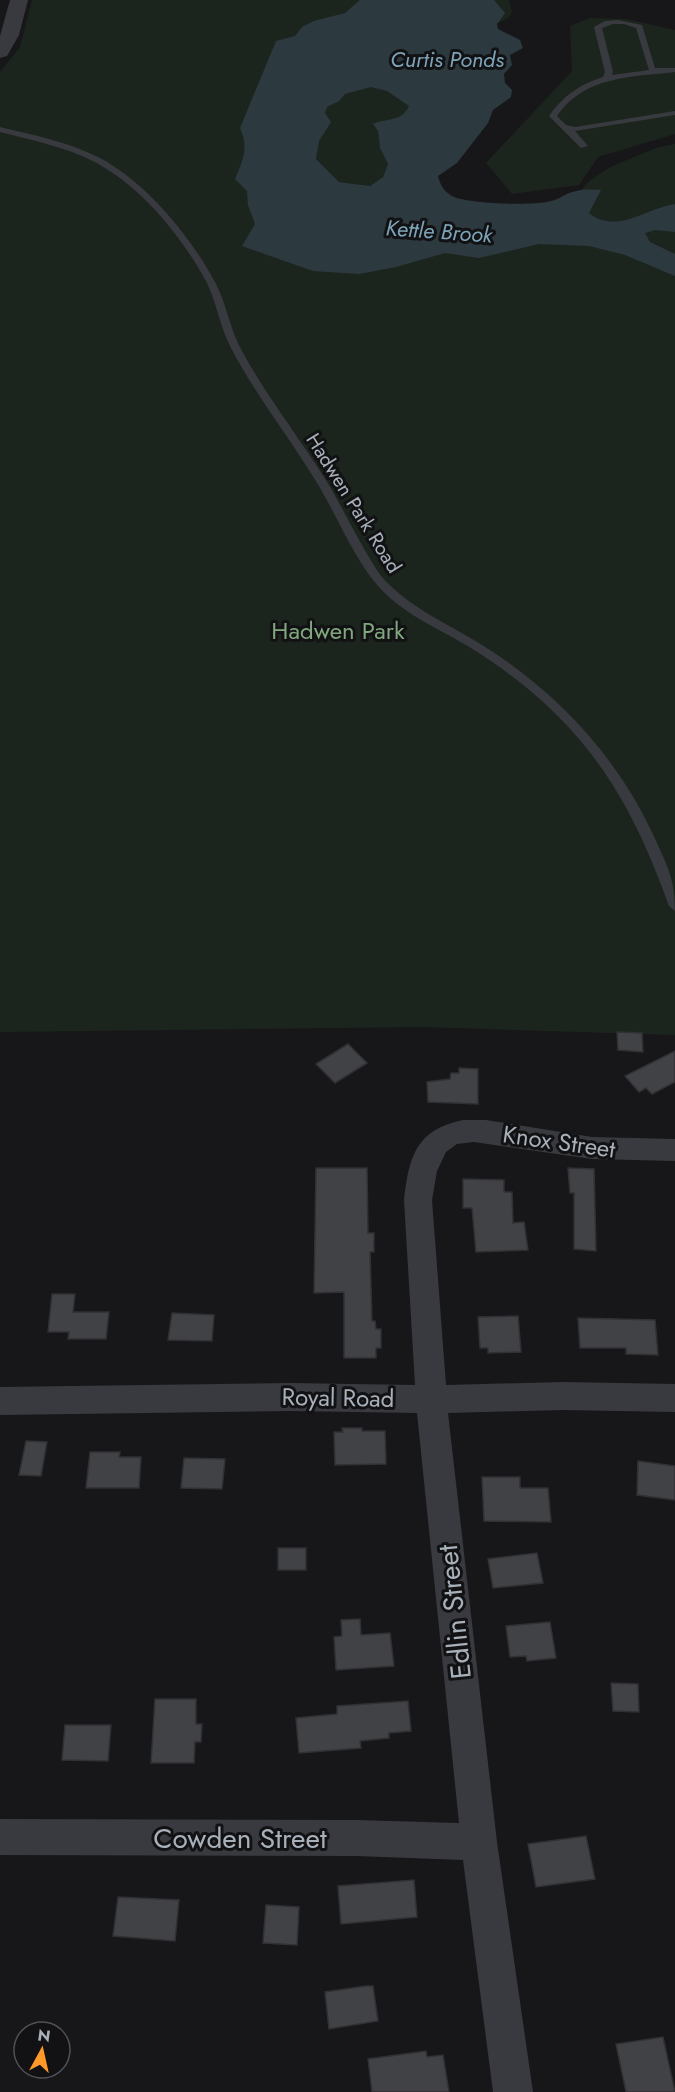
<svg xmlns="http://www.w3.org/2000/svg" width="675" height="2092" font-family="Jost,sans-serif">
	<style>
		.green { fill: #1c251d }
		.water { fill: #2c393f; fill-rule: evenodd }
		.building { fill: #414246; stroke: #313135; stroke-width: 1.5 }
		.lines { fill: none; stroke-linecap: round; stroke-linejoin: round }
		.service { fill: #383a3f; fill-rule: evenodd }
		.minor { fill: #383a3f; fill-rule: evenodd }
		.tertiary { fill: #383a3f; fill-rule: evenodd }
		.labels { text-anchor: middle; stroke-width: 6; stroke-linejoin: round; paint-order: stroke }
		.far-street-label { font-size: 20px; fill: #a8b0ba; stroke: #121214 }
		.far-water-label { font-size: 22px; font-style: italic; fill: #7da4b8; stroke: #121214 }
		.park-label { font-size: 24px; fill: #81a77e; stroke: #121214 }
		.street-label { font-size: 24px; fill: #a8b0ba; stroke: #121214 }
		.near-street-label { font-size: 28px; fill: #a8b0ba; stroke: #121214 }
	</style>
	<rect width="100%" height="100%" fill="#171719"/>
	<g class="green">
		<path d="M32,0H509L512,12L508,18L494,25L405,115C395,121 384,119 374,125L378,131L380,148L388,164L383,177L370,186L339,182L316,159L318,145L308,177L416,197L529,207L580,192L587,183L610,167L656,148L675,144V204C645,208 619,235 588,213L591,229L675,213V1035L421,1027L0,1032V72L20,47Z"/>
		<polygon points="590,18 626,19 675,30 675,134 598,157 579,185 512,194 486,163 572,71 570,26"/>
	</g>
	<path class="water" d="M360,0H494L505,13L497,24L498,29L520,40L523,48L510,55L512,65L504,74L505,83L512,90L511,97L493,110L488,123L457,163L438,176C440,185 445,193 454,197C473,204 532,206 552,201C557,200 560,197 565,195C577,189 588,189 601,190L589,213C617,235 646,208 675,204V232L655,230L645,233L650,242L675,254V276L625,255L589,246L539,244L479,258L445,253L396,267L359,274L313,271L242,246L255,224L248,205L247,191L235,179C243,160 249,148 240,128L276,41L295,36L302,27L314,21L345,13ZM371,87L387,91L409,106C401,123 388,117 373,124L378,131L380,148L388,164L383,177L370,186L339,182L316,159L319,141L331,122L325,113L327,107L339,101L345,94Z"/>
	<g class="building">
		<polygon points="617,1032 642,1033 643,1052 618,1050"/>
		<polygon points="348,1044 367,1063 335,1083 316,1064"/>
		<polygon points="675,1051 675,1082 652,1094 646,1088 639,1092 625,1076"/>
		<polygon points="459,1068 478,1069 478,1104 428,1102 427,1082 450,1079 451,1073 459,1073"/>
		<polygon points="316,1168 367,1168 368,1233 374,1233 374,1252 370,1252 372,1321 375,1321 376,1329 381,1329 381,1348 376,1348 376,1358 344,1358 344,1292 314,1293"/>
		<polygon points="568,1168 594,1169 596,1251 574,1249 574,1193 570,1193"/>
		<polygon points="463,1179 504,1180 504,1192 512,1192 513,1223 524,1222 528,1250 476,1252 472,1208 463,1208"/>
		<polygon points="52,1294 75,1294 73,1312 109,1312 106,1339 68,1339 69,1332 48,1332"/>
		<polygon points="172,1313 214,1315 212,1341 168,1340"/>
		<polygon points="518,1316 521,1352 488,1353 488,1348 480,1348 478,1317"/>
		<polygon points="578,1318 655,1320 658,1355 626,1354 626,1348 580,1348"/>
		<polygon points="342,1428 362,1428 362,1431 385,1431 386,1464 335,1465 334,1432 343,1432"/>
		<polygon points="26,1441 47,1442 41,1476 19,1475"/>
		<polygon points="90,1452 120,1452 119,1457 141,1457 139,1488 86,1488"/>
		<polygon points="184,1458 225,1459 222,1489 181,1488"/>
		<polygon points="638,1461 675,1466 675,1500 637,1495"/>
		<polygon points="482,1477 520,1477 520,1488 548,1488 551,1522 484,1521"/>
		<rect x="278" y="1548" width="28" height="22"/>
		<polygon points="537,1553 543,1583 493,1588 488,1559"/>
		<polygon points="360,1619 361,1635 390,1633 394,1666 336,1670 334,1637 342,1636 341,1620"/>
		<polygon points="550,1622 556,1658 527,1661 526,1656 510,1657 506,1626"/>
		<polygon points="611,1683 638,1684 639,1712 613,1711"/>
		<polygon points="155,1699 196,1699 196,1724 202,1724 201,1742 195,1742 194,1763 151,1763"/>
		<polygon points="408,1701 411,1731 389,1733 389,1738 360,1741 361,1748 299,1753 296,1718 337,1714 337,1706"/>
		<polygon points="65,1725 111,1725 108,1761 62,1760"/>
		<polygon points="586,1836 595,1879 536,1887 528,1844"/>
		<polygon points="414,1880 417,1917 341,1924 338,1886"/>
		<polygon points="118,1897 179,1900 175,1941 113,1936"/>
		<polygon points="266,1905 299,1907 297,1945 263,1943"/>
		<polygon points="366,1986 373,1986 378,2021 329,2029 325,1992"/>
		<polygon points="663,2037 675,2092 626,2092 616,2044"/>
		<polygon points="426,2051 427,2057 443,2055 449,2092 372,2092 368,2059"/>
	</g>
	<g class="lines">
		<g class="service">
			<path d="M618,20L642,25L655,68H675V72C632,77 584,76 557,116L566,125L575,127L675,111V115L575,131L588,146L581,148L549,116C564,95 579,85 603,77L605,72L594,27L605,21ZM613,24H624L636,28L649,70L612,75L613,72L602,28Z"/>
			<path d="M0,127C33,135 69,142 100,158C146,182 192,238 216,284C227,305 230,330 242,351C266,395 297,435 324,477C344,509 359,544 381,576C411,610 452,625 490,650C562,697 621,762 656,841C668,867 675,881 675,911L669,906C629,794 583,722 482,655C445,630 401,616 373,580C349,549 335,511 314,478C287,434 255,394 231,348C220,327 217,304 207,283C180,233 135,178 82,156C56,145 27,139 0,132Z"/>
		</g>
		<path class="minor" d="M463,1120H486L592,1137L675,1139V1161L592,1159L474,1142L457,1144L446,1152L437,1171L432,1200L446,1385L562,1382L675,1384V1412L562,1410L448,1413L497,1842L533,2092H493L463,1860L356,1856L0,1855V1819L356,1820L459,1823L417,1413L290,1411L0,1415V1387L290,1383L415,1385L404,1200C409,1156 416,1130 463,1120Z"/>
		<polygon class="tertiary" points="10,0 28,0 19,35 7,56 0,58 0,36"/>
	</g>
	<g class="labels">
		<g class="far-street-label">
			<text transform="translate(354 503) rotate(58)" y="7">Hadwen Park Road</text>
		</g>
		<g class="far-water-label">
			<text x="447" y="67">Curtis Ponds</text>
			<text transform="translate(439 231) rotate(4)" y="8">Kettle Brook</text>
		</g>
		<g class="park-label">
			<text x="338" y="639">Hadwen Park</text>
		</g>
		<g class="street-label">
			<text transform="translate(559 1142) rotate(8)" y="8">Knox Street</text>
			<text transform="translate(338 1398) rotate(1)" y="8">Royal Road</text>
		</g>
		<g class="near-street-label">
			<text transform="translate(454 1612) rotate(-96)" y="10">Edlin Street</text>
			<text x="240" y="1848">Cowden Street</text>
		</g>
	</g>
	<g transform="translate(42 2050) rotate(8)"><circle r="28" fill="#121214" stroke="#4e5156" stroke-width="1.5"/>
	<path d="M0-4.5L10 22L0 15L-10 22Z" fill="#ff9929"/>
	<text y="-9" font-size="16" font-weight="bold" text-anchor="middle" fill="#a8b0ba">N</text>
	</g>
</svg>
